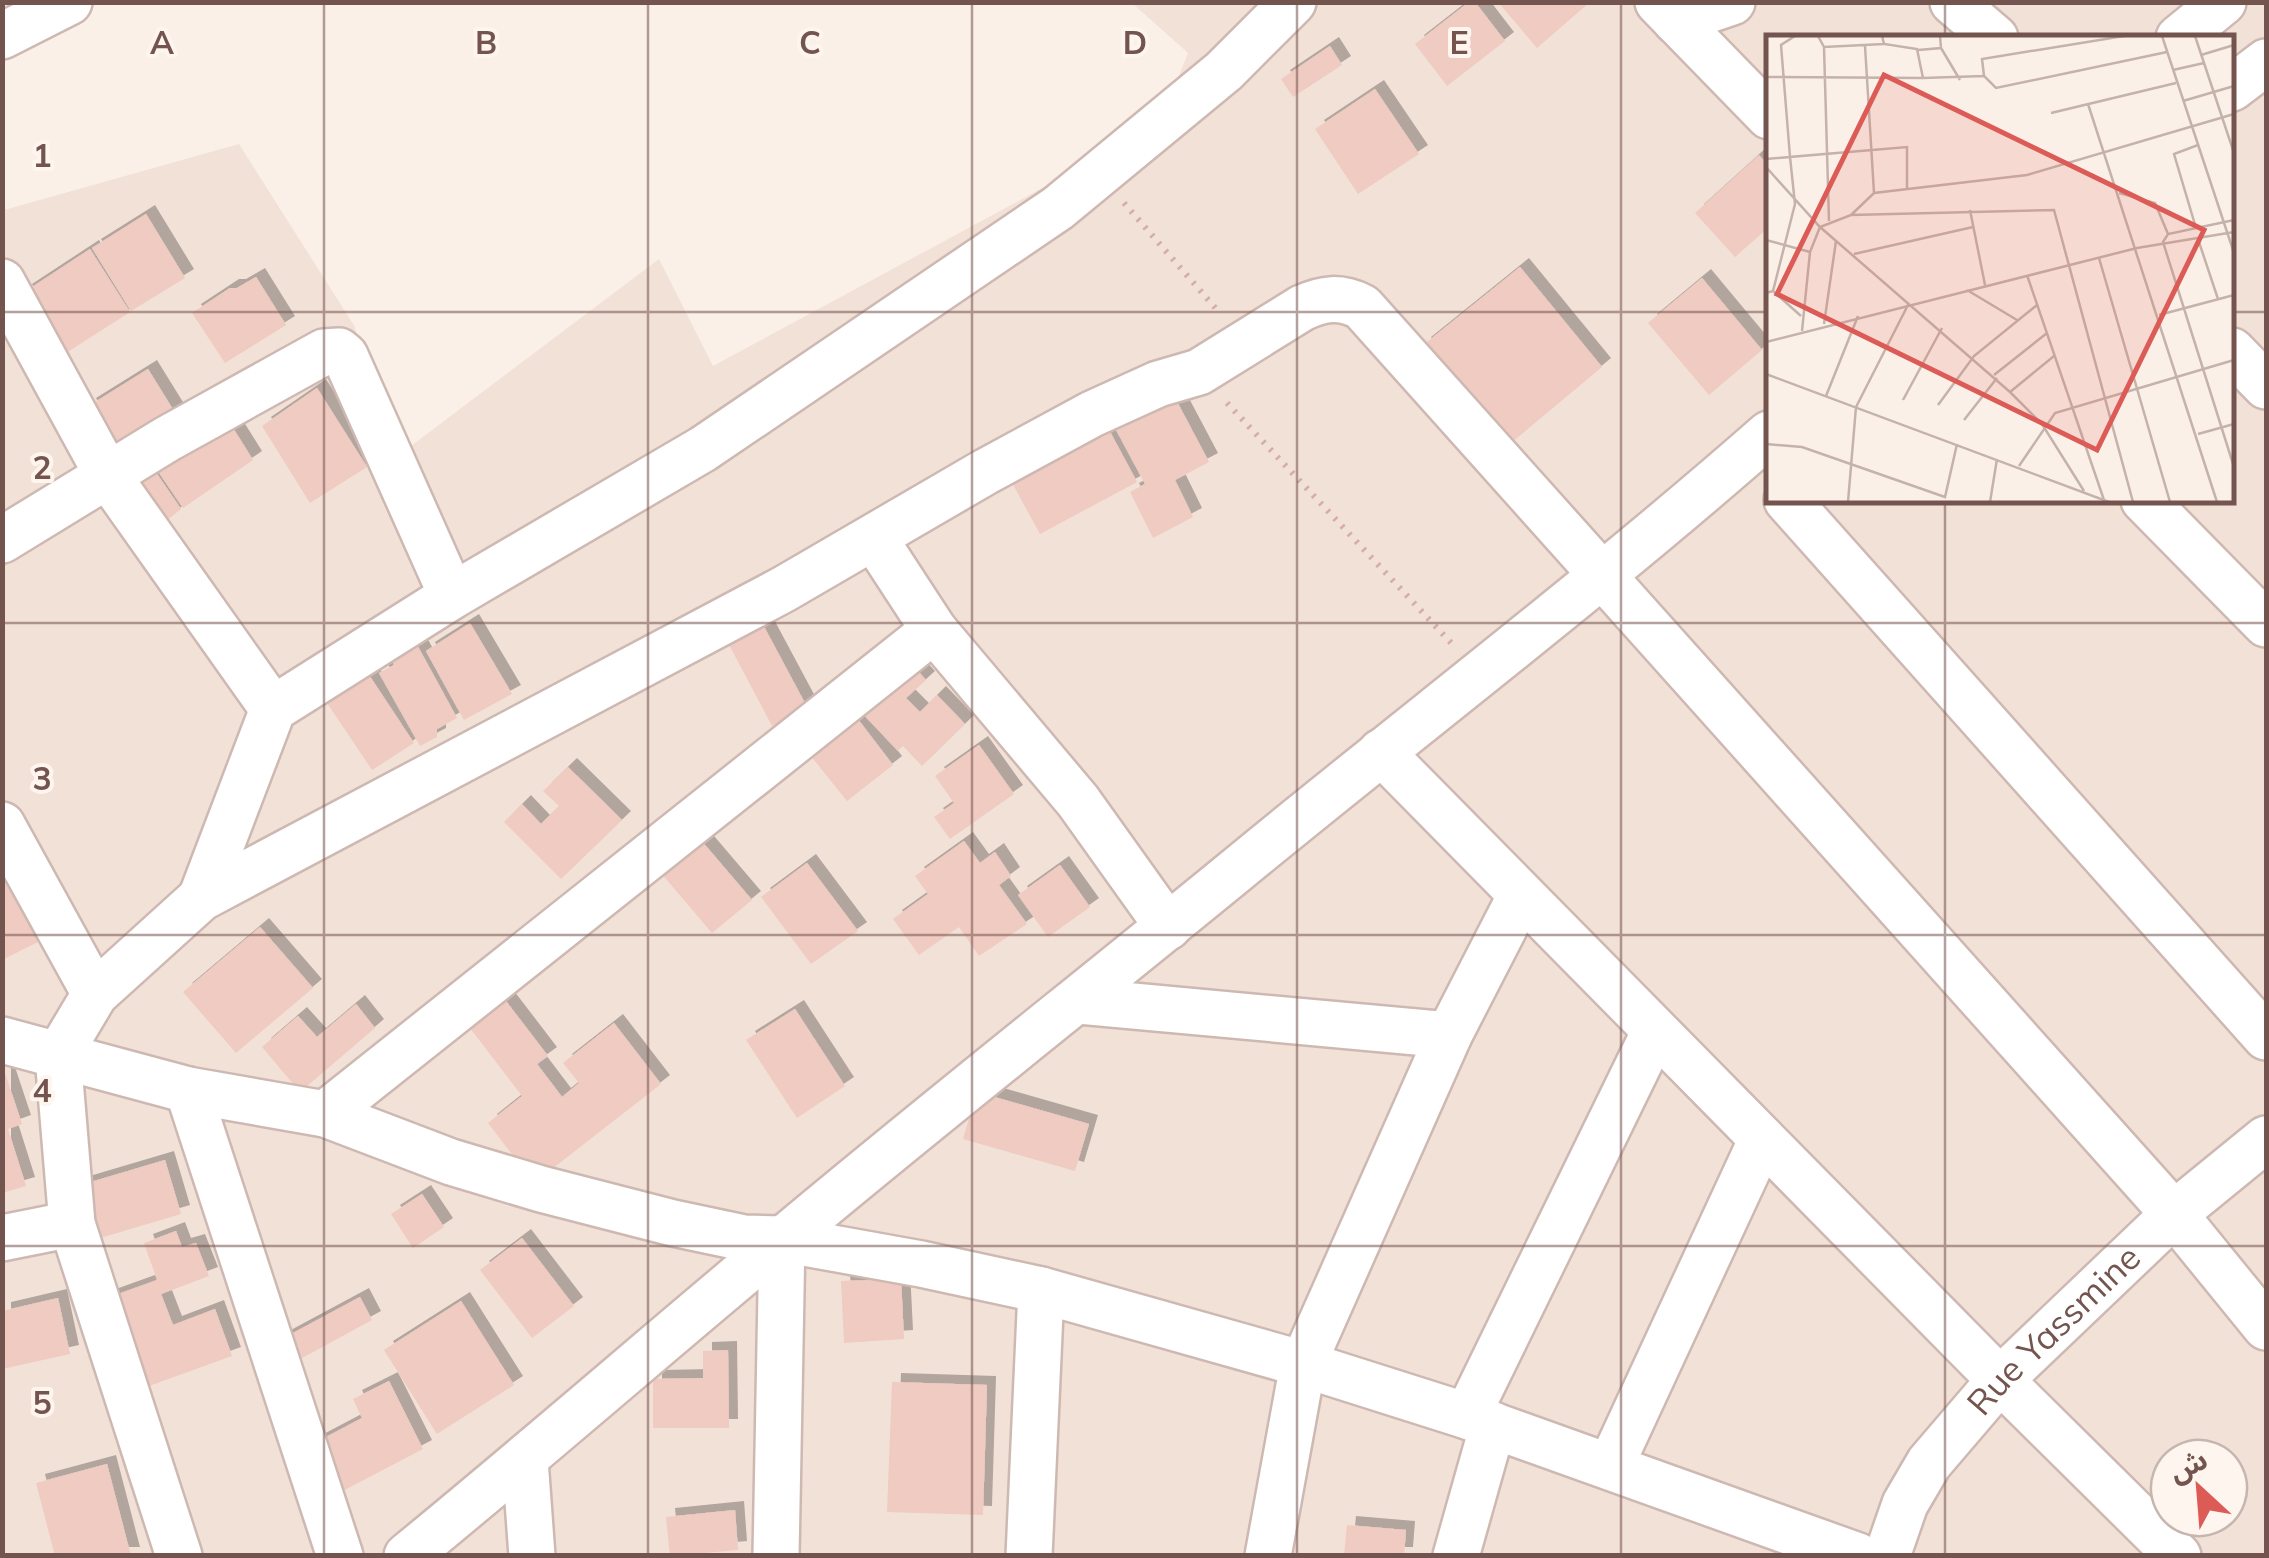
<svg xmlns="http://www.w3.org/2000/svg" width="2269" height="1558" font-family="Mulish,'Noto Sans Arabic',sans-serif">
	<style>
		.residential { fill: #f2e1d7; fill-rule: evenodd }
		.building { fill: #efcbc2; filter: url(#shadow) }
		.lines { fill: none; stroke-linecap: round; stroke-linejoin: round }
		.street-casing { stroke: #ceb9b2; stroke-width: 50 }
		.path { stroke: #d4aea5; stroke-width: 6; stroke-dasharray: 2.5 8; stroke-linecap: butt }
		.street { stroke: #fff; stroke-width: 45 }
		.grid { fill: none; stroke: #74544e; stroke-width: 2.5; stroke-opacity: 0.55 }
		.labels { text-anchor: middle; stroke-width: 8; stroke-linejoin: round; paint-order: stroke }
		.street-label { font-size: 35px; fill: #74544e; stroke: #fef5ef }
		.inset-road { fill: none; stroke: #c5b2aa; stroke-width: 2.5 }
		.view { fill: #dc5b56; fill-opacity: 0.15; stroke: #dc5b56; stroke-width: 5 }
		.inset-edge { fill: none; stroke: #74544e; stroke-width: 5 }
		.grid-label { font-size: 32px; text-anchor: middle; font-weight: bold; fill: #74544e; stroke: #fef5ef; stroke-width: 8; stroke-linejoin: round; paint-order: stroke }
	</style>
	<defs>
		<filter id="shadow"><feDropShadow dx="9" dy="-9" stdDeviation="0" flood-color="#0004"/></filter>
	</defs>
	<rect width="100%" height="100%" fill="#fbf0e8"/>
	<path class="residential" d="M1132,3H2266V1555H3L2,207L4,210L239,144L355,327L379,470L659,259L713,366L1159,125L1188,53ZM1769,38H2232V500H1769ZM2169,1458H2229V1518H2169Z"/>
	<g class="building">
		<polygon points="1469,2 1475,2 1505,41 1447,86 1415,44"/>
		<polygon points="1498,2 1590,2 1537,48"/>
		<polygon points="1330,46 1342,65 1293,97 1281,79"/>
		<polygon points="1375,89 1419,154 1358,194 1315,129"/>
		<polygon points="1759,155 1769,167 1769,227 1735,257 1695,213"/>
		<polygon points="146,214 185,278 131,311 92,248"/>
		<polygon points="90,249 130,312 63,355 23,293"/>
		<polygon points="1520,267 1602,367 1505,448 1422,346"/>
		<polygon points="256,277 286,325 225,363 192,313 230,288 237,288"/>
		<polygon points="1702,278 1762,350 1709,395 1648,323"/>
		<polygon points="148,369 177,416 113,448 87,407"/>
		<polygon points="317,388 367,467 310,503 262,426"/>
		<polygon points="1174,396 1209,462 1175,480 1193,517 1153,538 1130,492 1145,484 1114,426"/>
		<polygon points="223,412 253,460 183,508 151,461"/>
		<polygon points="1108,428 1137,482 1040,534 1011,481"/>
		<polygon points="151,465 181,509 161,525 130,481"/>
		<polygon points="761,621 807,707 772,726 726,639"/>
		<polygon points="470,623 512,694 464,720 426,651"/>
		<polygon points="416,643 457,718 437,729 437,737 420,746 379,673 394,665 391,658"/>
		<polygon points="914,667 926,680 906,698 920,712 937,695 965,724 922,766 903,746 898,751 864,715"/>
		<polygon points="367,672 414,743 372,770 325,700"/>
		<polygon points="857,718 893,765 847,801 810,755"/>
		<polygon points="979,745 1014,794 950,839 934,817 954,803 935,776"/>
		<polygon points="568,767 622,820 561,879 504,822 522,804 541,824 559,806 543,791"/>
		<polygon points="694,832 752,900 712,933 655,866"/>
		<polygon points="964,841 980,863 995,852 1011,876 999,885 1027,924 979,956 959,927 919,955 893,919 928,894 915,876"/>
		<polygon points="807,863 858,931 811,964 761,897"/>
		<polygon points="1060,865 1090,907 1048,937 1018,895"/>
		<polygon points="8,873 42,940 2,960 2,876"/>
		<polygon points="260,927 313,988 236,1053 183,992"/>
		<polygon points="499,992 548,1056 537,1064 562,1097 579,1083 563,1063 614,1023 661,1084 534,1183 488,1123 522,1096 463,1019"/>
		<polygon points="356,1004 375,1028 300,1092 262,1047 298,1016 317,1037"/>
		<polygon points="795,1009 845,1086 797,1118 746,1040"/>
		<polygon points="2,1064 22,1124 8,1129 26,1186 2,1193"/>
		<polygon points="977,1092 1089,1124 1075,1171 963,1139"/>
		<polygon points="165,1160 181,1214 90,1241 74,1187"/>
		<polygon points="422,1194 444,1227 413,1248 391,1214"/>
		<polygon points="176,1231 182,1247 196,1243 209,1276 161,1294 173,1325 215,1309 232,1356 138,1390 107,1298 157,1280 144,1243"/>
		<polygon points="522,1238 574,1306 532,1338 480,1270"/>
		<polygon points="901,1279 904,1339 844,1343 841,1281"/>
		<polygon points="360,1297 372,1320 293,1363 280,1340"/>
		<polygon points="58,1298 70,1354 2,1369 2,1311"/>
		<polygon points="461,1301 514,1385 437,1434 384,1350"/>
		<polygon points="728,1350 729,1428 653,1428 653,1379 703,1378 703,1351"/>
		<polygon points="389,1381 423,1449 335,1495 309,1446 362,1418 353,1399"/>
		<polygon points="892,1382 987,1385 983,1515 887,1512"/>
		<polygon points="107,1464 131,1556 55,1556 36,1483"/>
		<polygon points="735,1510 738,1550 670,1556 666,1517"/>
		<polygon points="1347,1525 1406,1530 1404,1556 1344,1556"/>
	</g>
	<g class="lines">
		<g class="street-casing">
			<g id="street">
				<polyline points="1658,2 1769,116"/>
				<polyline points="1953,2 1995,38"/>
				<polyline points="1676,21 1732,2"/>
				<polyline points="2,36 69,2"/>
				<polyline points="2179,38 2223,2"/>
				<polyline points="2232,88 2266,62"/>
				<polyline points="2,282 108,476 273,709"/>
				<polyline points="2232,351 2266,386"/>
				<polyline points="1787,500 2266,1037"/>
				<polyline points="2144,500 2266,624"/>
				<polyline points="874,538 934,630 1078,801 1168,927"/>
				<polyline points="2,540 167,439 324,352 339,351 345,356 452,596"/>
				<polyline points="1381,752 2000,1380 2178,1556"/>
				<polyline points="2,825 95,994"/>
				<polyline points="201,898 273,709 452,596 703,449 1058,208 1224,71 1293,2"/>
				<polyline points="1079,1001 1449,1035"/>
				<polyline points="2,1040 188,1090 325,1114 451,1162 541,1189 673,1223 744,1238 782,1239 921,1264 1041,1290 1303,1364 1467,1416 1858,1556"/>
				<polyline points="188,1090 340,1556"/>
				<polyline points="325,1114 934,630"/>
				<path d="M72,1224L58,1056L95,994L201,898L784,589L985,472L1092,414L1158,384L1199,372L1302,308C1324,298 1340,296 1362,307L2174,1214L2266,1327"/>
				<polyline points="2,1238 72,1224 179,1556"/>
				<polyline points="1467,1416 1655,1031"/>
				<polyline points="525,1460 532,1556"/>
				<polyline points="1611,1465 1762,1139"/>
				<path d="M407,1556C533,1453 655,1346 780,1242C936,1111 1097,985 1255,855C1426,715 1603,580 1769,434"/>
				<polyline points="776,1556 782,1239"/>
				<polyline points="1029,1556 1041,1290"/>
				<polyline points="1268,1556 1303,1364 1449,1035 1521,895"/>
				<polyline points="1456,1556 1493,1425"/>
				<path id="s1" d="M1887,1556L1905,1504L1929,1463L2000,1380L2174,1214L2266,1139"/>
			</g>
		</g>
		<g class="path">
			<polyline points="1124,203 1218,311"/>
			<polyline points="1227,403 1454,646"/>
		</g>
		<use href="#street" class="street"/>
	</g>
	<path class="grid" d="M324,2V1556M648,2V1556M972,2V1556M1297,2V1556M1621,2V1556M1945,2V38M2,312H1769M2232,312H2266M1945,500V1556M2,623H2266M2,935H2266M2,1246H2266"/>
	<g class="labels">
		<g class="street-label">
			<text dy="12" stroke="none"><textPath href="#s1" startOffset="285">Rue Yassmine</textPath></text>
		</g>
	</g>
	<g transform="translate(1766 35)">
		<rect width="468" height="468" fill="#fbf0e8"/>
		<path class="inset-road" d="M52,1L58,12L118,9M116,1L118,9L151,14L157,43L218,41M358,1L216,24L218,41L230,53L401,17M396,1L468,218M429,1L468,118M99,11L108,158M58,12L63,186M175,13L194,45M152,15L175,13L174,1M435,20L468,10M407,35L438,28M0,42L157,43M417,66L468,51M322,69L451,467M285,78L410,48M0,124L24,122L15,10L29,1M0,132L54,192L244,357L276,389L318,456M353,158L389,168L402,199M204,175L219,250M85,180L108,158L261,140L468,79M468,185L402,199L397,207L468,432M430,193L408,119L432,110M432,204L452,264M0,205L44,217L36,296M44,217L54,192L85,180L288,175L367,467M88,219L207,192M333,223L404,467M261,240L338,465M201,255L251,285M7,256L35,281M0,258L7,256L29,169L24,122L141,112V155M393,280L468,260M58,289L70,206M0,307L371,213L468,197M0,339L343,467M228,340L281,298M244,357L288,321M60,361L92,281M137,365L176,293M172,370L208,321L271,270M198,385L231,343M432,399L468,389M0,409L36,412L179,462L191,409M253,431L289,378L468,325M82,467L90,372L143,268M224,467L231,424"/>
		<path class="view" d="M118,40L438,195L331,415L11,259Z"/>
		<rect width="468" height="468" class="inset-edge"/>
	</g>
	<g class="grid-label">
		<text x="162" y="54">A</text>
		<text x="486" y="54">B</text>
		<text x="810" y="54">C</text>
		<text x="1135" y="54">D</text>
		<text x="1459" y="54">E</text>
		<text x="42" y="167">1</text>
		<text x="42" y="479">2</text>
		<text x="42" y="790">3</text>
		<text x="42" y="1102">4</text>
		<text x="42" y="1414">5</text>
	</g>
	<rect width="2269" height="1558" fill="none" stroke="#74544e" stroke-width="10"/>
	<g transform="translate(2199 1488) rotate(334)"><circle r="48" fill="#fef5ef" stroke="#c7b5af" stroke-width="2.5"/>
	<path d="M0-8L18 38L0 25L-18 38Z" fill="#dc5b56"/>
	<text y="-15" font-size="28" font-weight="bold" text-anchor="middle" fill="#74544e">ش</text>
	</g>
</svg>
